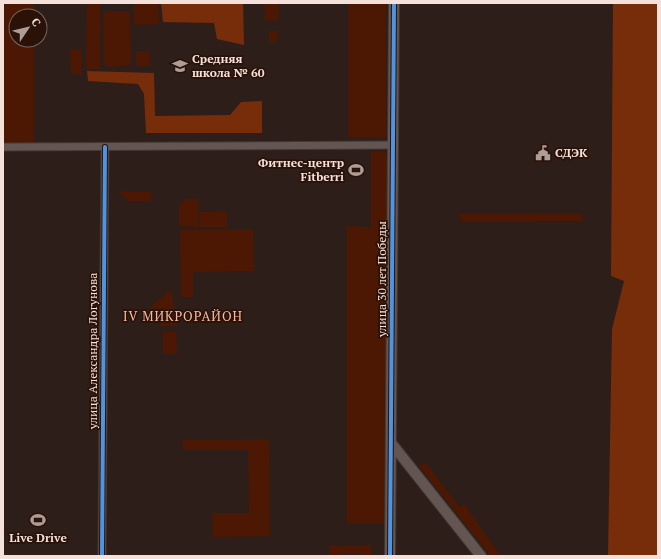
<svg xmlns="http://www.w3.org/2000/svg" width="661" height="559" font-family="'PT Serif',serif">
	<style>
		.green { fill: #4d1803 }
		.forest { fill: #772d0a }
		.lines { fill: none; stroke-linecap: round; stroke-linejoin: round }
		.street-casing { stroke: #453934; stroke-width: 9 }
		.secondary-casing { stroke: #453934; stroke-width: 12 }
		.street { stroke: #625552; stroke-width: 7 }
		.secondary { stroke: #625552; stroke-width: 10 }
		.cycleway-casing { stroke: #2a1208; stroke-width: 6 }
		.cycleway { stroke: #4d94e3; stroke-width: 4 }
		.labels { text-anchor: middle; stroke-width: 3.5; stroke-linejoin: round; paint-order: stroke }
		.poi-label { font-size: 12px; font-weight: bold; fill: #f3e1da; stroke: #2a1208; text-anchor: start }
		.street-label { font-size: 12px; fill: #f3e1da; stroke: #2a1208 }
		.neighbourhood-label { font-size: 13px; letter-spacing: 1px; fill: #f7b9a1; stroke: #2a1208 }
	</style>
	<rect width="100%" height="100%" fill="#2d1e19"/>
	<g class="green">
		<polygon points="3,3 34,3 34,16 16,16 16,40 34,40 34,144 3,144"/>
		<polygon points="87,3 100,3 100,69 86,69"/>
		<polygon points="134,3 158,3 159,24 134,25"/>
		<polygon points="265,3 279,3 278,21 265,20"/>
		<polygon points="348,3 386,3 386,138 348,137"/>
		<polygon points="107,11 128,11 130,14 131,63 129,66 107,67 104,64 103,14"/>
		<polygon points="269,31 278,31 277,42 269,42"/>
		<polygon points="81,49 82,74 71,74 70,50"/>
		<polygon points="136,51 149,51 151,66 136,66"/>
		<polygon points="371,151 389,153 384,524 347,524 347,226 371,227"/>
		<polygon points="118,191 151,192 151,201 128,201"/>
		<polygon points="185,199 198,199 199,227 179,226 179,206"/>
		<polygon points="227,211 227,227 200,227 200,212"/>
		<polygon points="458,214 582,214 583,221 462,222"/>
		<polygon points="253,229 254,271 193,272 193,297 181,297 180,230"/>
		<polygon points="171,290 177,326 160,326 160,312 151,312 152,305"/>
		<polygon points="163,332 176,332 177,354 163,354"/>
		<polygon points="269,439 270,536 213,537 212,513 249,513 248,450 183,450 183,440"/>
		<polygon points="426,463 459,507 464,504 500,555 490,555 419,466"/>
		<polygon points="371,545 371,556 364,556 364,554 339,554 339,556 329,556 329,546"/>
	</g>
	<g class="forest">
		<polygon points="161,3 243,3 244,45 217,39 214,23 163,22"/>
		<polygon points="613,3 658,3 658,556 617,556 608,555 612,329 624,281 611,276"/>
		<polygon points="87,71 154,73 155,116 230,115 241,102 262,101 262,133 146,133 144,94 138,84 88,81"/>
	</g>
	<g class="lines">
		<g class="street-casing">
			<g id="street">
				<polyline points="3,147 393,145"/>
				<polyline points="102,556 105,147"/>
			</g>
		</g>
		<g class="secondary-casing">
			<g id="secondary">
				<polyline points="392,444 481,556"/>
				<polyline points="390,556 394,3"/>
			</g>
		</g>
		<use href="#street" class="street"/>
		<use href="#secondary" class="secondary"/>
		<g class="cycleway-casing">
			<g id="cycleway">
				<polyline points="102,556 105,147"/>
				<polyline points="390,556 394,3"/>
			</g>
		</g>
		<use href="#cycleway" class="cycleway"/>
	</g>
	<defs>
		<g id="school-bare" transform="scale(1.2)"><path d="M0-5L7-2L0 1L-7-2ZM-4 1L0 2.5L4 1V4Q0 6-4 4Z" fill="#ae9d96" stroke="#2a1208" stroke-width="2.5" paint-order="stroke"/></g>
		<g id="civic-bare" transform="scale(1.2)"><path d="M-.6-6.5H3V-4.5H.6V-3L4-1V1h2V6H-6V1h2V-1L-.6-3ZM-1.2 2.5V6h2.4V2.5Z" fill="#ae9d96" stroke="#2a1208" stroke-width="2.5" paint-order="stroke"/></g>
		<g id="stadium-bare" transform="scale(1.2)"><path d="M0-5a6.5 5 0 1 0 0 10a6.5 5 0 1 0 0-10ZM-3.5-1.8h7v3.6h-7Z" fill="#ae9d96" stroke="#2a1208" stroke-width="2.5" paint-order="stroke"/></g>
	</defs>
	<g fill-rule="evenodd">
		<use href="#school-bare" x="180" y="66"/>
		<use href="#civic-bare" x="543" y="153"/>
		<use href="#stadium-bare" x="356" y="170"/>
		<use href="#stadium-bare" x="38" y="520"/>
	</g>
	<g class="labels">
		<g class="poi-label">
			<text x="192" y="63">Средняя<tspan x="192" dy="14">школа № 60</tspan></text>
			<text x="555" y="157">СДЭК</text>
			<text x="344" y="167" text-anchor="end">Фитнес-центр<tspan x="344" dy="14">Fitberri</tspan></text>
			<text x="38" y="542" text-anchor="middle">Live Drive</text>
		</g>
		<g class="street-label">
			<text transform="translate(382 279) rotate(-90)" y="4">улица 30 лет Победы</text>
			<text transform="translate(93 351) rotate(-90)" y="4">улица Александра Логунова</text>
		</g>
		<g class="neighbourhood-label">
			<text x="183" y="321">IV МИКРОРАЙОН</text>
		</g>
	</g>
	<rect width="661" height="559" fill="none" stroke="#f3e1da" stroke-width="8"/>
	<g transform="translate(28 28) rotate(55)"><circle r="19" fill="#2a1208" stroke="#7a655c"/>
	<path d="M0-3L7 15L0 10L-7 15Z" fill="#ae9d96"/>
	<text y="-6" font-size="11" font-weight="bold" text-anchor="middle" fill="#f3e1da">С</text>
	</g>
</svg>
